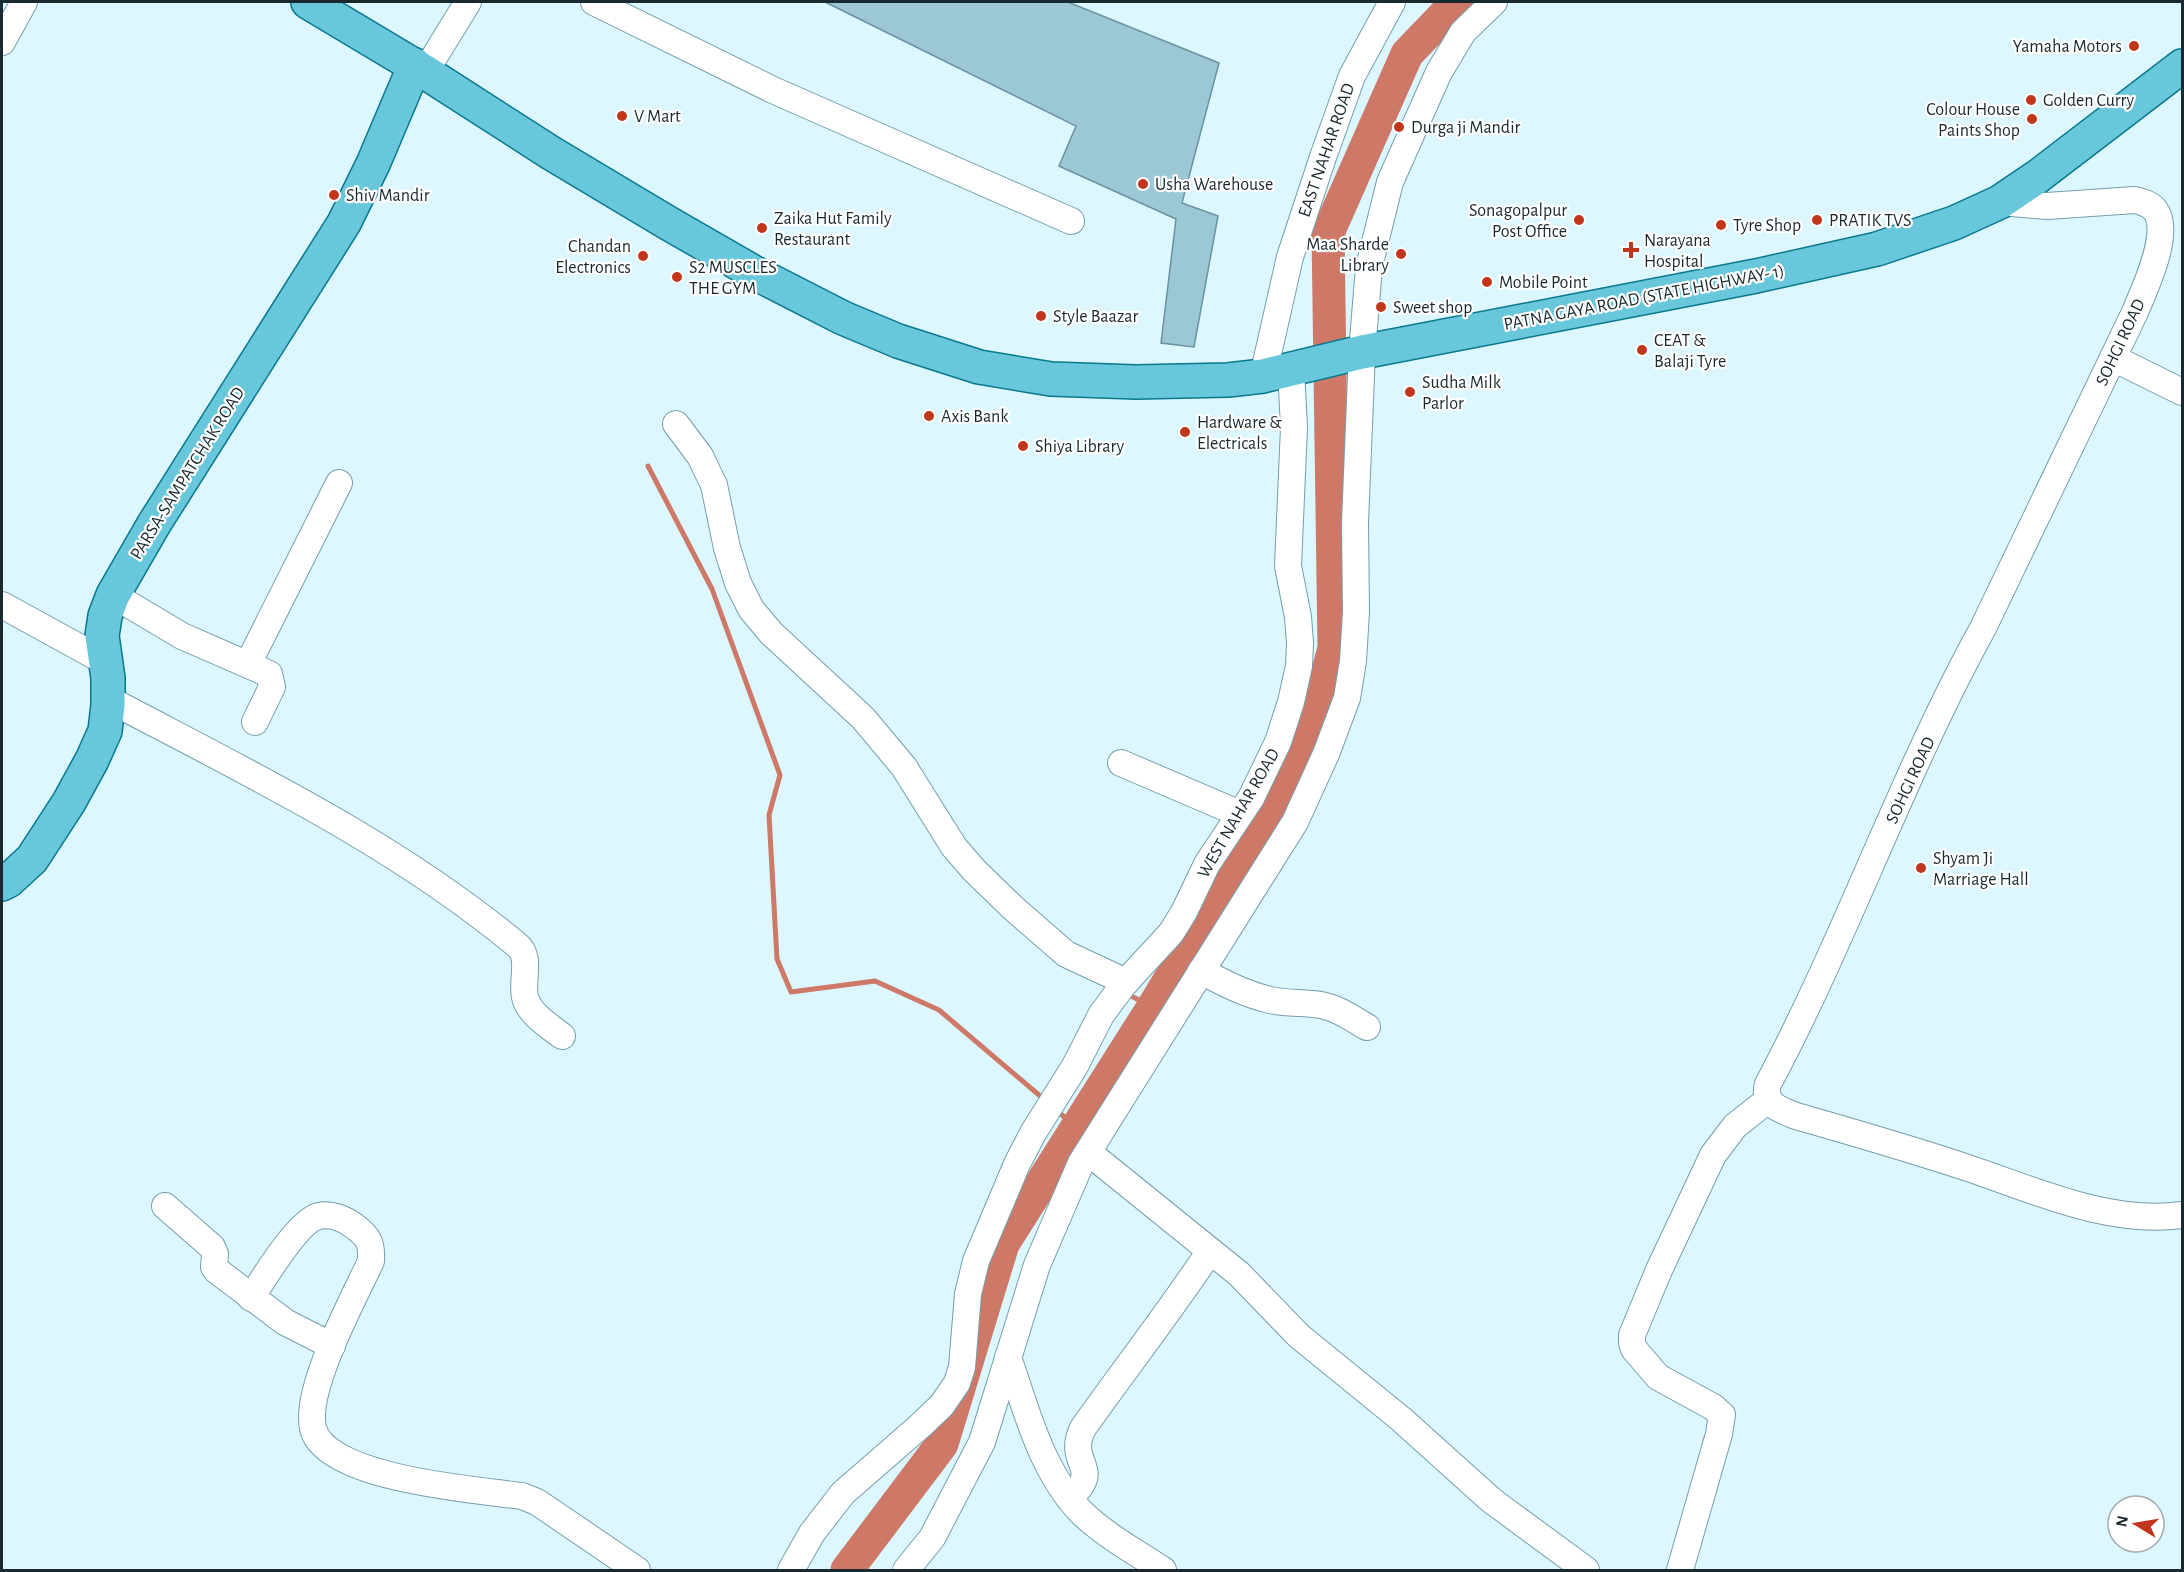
<svg xmlns="http://www.w3.org/2000/svg" width="2184" height="1572" font-family="'Alegreya Sans',sans-serif">
	<style>
		.lines { fill: none; stroke-linecap: round; stroke-linejoin: round }
		.stream { stroke: #ce7967; stroke-width: 5 }
		.river { stroke: #ce7967; stroke-width: 33 }
		.building { fill: #9cc8d5; stroke: #6993a0; stroke-width: 1.5 }
		.minor-casing { stroke: #749eab; stroke-width: 28 }
		.major-casing { stroke: #0a788e; stroke-width: 36 }
		.minor { stroke: #fff; stroke-width: 26 }
		.major { stroke: #68c7da; stroke-width: 33 }
		.poi-dot { fill: #c1361b; stroke: #fff; stroke-width: 2 }
		.labels { text-anchor: middle; stroke-width: 4.5; stroke-linejoin: round; paint-order: stroke }
		.poi-label { font-size: 18px; fill: #182a2f; stroke: #fff; text-anchor: start }
		.street-label { font-size: 18px; fill: #182a2f; stroke: #fff }
	</style>
	<rect width="100%" height="100%" fill="#dcf7ff"/>
	<g class="lines">
		<g class="stream">
			<polyline points="648,466 712,589 780,775 769,815 777,959 791,992 875,981 939,1010 1046,1101"/>
			<polyline points="1127,994 1153,1007"/>
			<polyline points="1055,1109 1077,1128"/>
		</g>
		<polyline class="river" points="847,1570 942,1444 1003,1244 1153,1007 1275,805 1321,698 1334,648 1328,233 1407,54 1457,2"/>
	</g>
	<polygon class="building" points="825,2 1068,2 1219,63 1182,203 1218,216 1194,347 1161,343 1176,219 1059,166 1076,126"/>
	<g class="lines">
		<g class="minor-casing">
			<g id="minor">
				<polyline points="594,2 773,90 1071,221"/>
				<polyline points="2,42 24,2"/>
				<polyline points="425,72 468,2"/>
				<path d="M2000,202L2047,206L2135,200C2143,202 2150,204 2155,210C2172,233 2144,290 2135,312L1983,628C1902,775 1847,936 1768,1084C1762,1105 1781,1110 1796,1116C1852,1132 1907,1148 1962,1166C2032,1189 2107,1225 2182,1215"/>
				<polyline points="2113,358 2182,392"/>
				<polyline points="1263,376 1290,257 1323,157 1352,76 1392,2"/>
				<polyline points="676,424 700,456 714,485 727,548 738,583 751,609 771,633 863,718 904,767 954,847 974,870 1012,907 1066,954 1126,982"/>
				<polyline points="113,595 182,636 269,674 272,687 255,722"/>
				<polyline points="2,605 104,661"/>
				<polyline points="248,664 339,483"/>
				<path d="M108,699C248,773 394,843 517,945C532,957 521,981 525,997C529,1014 549,1026 562,1036"/>
				<polyline points="1121,763 1240,814"/>
				<path d="M1201,971C1224,983 1245,994 1270,1000C1287,1004 1304,1002 1321,1005C1338,1008 1353,1019 1367,1027"/>
				<polyline points="1088,1152 1239,1274 1299,1336 1401,1419 1491,1500 1586,1570"/>
				<polyline points="165,1206 212,1247 215,1254 214,1267 216,1270 285,1322 332,1346"/>
				<path d="M251,1298C263,1279 299,1220 319,1216C331,1213 345,1219 354,1226C369,1237 372,1243 371,1261C354,1298 304,1389 313,1428C324,1479 479,1490 522,1496L537,1502L637,1570"/>
				<path d="M1008,1357C1026,1409 1041,1470 1080,1511C1104,1535 1136,1552 1163,1570"/>
				<path d="M1069,1498C1105,1468 1065,1464 1083,1428C1125,1369 1170,1311 1210,1251"/>
				<polyline points="791,1570 812,1533 843,1493 920,1426 942,1405 957,1383 962,1367 968,1294 976,1261 1017,1164 1033,1133 1075,1066 1101,1015 1124,984 1171,933 1184,912 1207,864 1251,798 1278,742 1291,702 1299,666 1300,643 1298,617 1288,566 1294,427 1291,369"/>
				<polyline points="906,1570 932,1538 982,1442 1037,1265 1081,1163 1295,822 1326,754 1347,698 1353,661 1356,612 1355,523 1362,352 1369,267 1390,182 1439,72 1463,32 1494,2"/>
				<polyline points="1680,1570 1719,1434 1722,1415 1713,1407 1658,1377 1634,1349 1632,1343 1632,1335 1659,1270 1713,1155 1735,1126 1768,1100"/>
			</g>
		</g>
		<g class="major-casing">
			<g id="major">
				<polyline points="308,2 425,72 551,153 668,223 755,273 843,318 898,341 979,367 1051,379 1136,382 1228,380 1263,376 1362,352 1756,276 1877,249 1954,223 2000,202 2037,177 2182,66"/>
				<polyline points="2,884 8,881 32,859 69,802 92,760 105,731 108,705 108,678 102,636 105,616 113,595 154,524 344,223 373,164 415,65"/>
			</g>
		</g>
		<use href="#minor" class="minor"/>
		<use href="#major" class="major"/>
	</g>
	<g class="poi-dot">
		<circle cx="2134" cy="46" r="6"/>
		<circle cx="2031" cy="100" r="6"/>
		<circle cx="622" cy="116" r="6"/>
		<circle cx="2032" cy="119" r="6"/>
		<circle cx="1399" cy="127" r="6"/>
		<circle cx="1143" cy="184" r="6"/>
		<circle cx="334" cy="195" r="6"/>
		<circle cx="1579" cy="220" r="6"/>
		<circle cx="1817" cy="220" r="6"/>
		<circle cx="1721" cy="225" r="6"/>
		<circle cx="762" cy="228" r="6"/>
		<path d="M1628 241h6v6h6v6h-6v6h-6v-6h-6v-6h6z"/>
		<circle cx="1401" cy="254" r="6"/>
		<circle cx="643" cy="256" r="6"/>
		<circle cx="677" cy="277" r="6"/>
		<circle cx="1487" cy="282" r="6"/>
		<circle cx="1381" cy="307" r="6"/>
		<circle cx="1041" cy="316" r="6"/>
		<circle cx="1642" cy="350" r="6"/>
		<circle cx="1410" cy="392" r="6"/>
		<circle cx="929" cy="416" r="6"/>
		<circle cx="1185" cy="432" r="6"/>
		<circle cx="1023" cy="446" r="6"/>
		<circle cx="1921" cy="868" r="6"/>
	</g>
	<g class="labels">
		<g class="poi-label">
			<text x="2122" y="52" text-anchor="end">Yamaha Motors</text>
			<text x="2043" y="106">Golden Curry</text>
			<text x="2020" y="115" text-anchor="end">Colour House<tspan x="2020" dy="21">Paints Shop</tspan></text>
			<text x="634" y="122">V Mart</text>
			<text x="1411" y="133">Durga ji Mandir</text>
			<text x="1155" y="190">Usha Warehouse</text>
			<text x="346" y="201">Shiv Mandir</text>
			<text x="1567" y="216" text-anchor="end">Sonagopalpur<tspan x="1567" dy="21">Post Office</tspan></text>
			<text x="774" y="224">Zaika Hut Family<tspan x="774" dy="21">Restaurant</tspan></text>
			<text x="1829" y="226">PRATIK TVS</text>
			<text x="1733" y="231">Tyre Shop</text>
			<text x="1644" y="246">Narayana<tspan x="1644" dy="21">Hospital</tspan></text>
			<text x="1389" y="250" text-anchor="end">Maa Sharde<tspan x="1389" dy="21">Library</tspan></text>
			<text x="631" y="252" text-anchor="end">Chandan<tspan x="631" dy="21">Electronics</tspan></text>
			<text x="689" y="273">S2 MUSCLES<tspan x="689" dy="21">THE GYM</tspan></text>
			<text x="1499" y="288">Mobile Point</text>
			<text x="1393" y="313">Sweet shop</text>
			<text x="1053" y="322">Style Baazar</text>
			<text x="1654" y="346">CEAT &amp;<tspan x="1654" dy="21">Balaji Tyre</tspan></text>
			<text x="1422" y="388">Sudha Milk<tspan x="1422" dy="21">Parlor</tspan></text>
			<text x="941" y="422">Axis Bank</text>
			<text x="1197" y="428">Hardware &amp;<tspan x="1197" dy="21">Electricals</tspan></text>
			<text x="1035" y="452">Shiya Library</text>
			<text x="1933" y="864">Shyam Ji<tspan x="1933" dy="21">Marriage Hall</tspan></text>
		</g>
		<g class="street-label">
			<text transform="translate(1326 150) rotate(-71)" y="6">EAST NAHAR ROAD</text>
			<text transform="translate(1644 297) rotate(-11)" y="6">PATNA GAYA ROAD (STATE HIGHWAY- 1)</text>
			<text transform="translate(2120 342) rotate(-65)" y="6">SOHGI ROAD</text>
			<text transform="translate(187 473) rotate(-58)" y="6">PARSA-SAMPATCHAK ROAD</text>
			<text transform="translate(1910 780) rotate(-65)" y="6">SOHGI ROAD</text>
			<text transform="translate(1238 813) rotate(-60)" y="6">WEST NAHAR ROAD</text>
		</g>
	</g>
	<rect width="2184" height="1572" fill="none" stroke="#182a2f" stroke-width="6"/>
	<g transform="translate(2136 1524) rotate(281)"><circle r="28" fill="#ffffff" stroke="#a3aaac" stroke-width="1.5"/>
	<path d="M0-4.5L10 22L0 15L-10 22Z" fill="#c1361b"/>
	<text y="-9" font-size="16" font-weight="bold" text-anchor="middle" fill="#182a2f">N</text>
	</g>
</svg>
